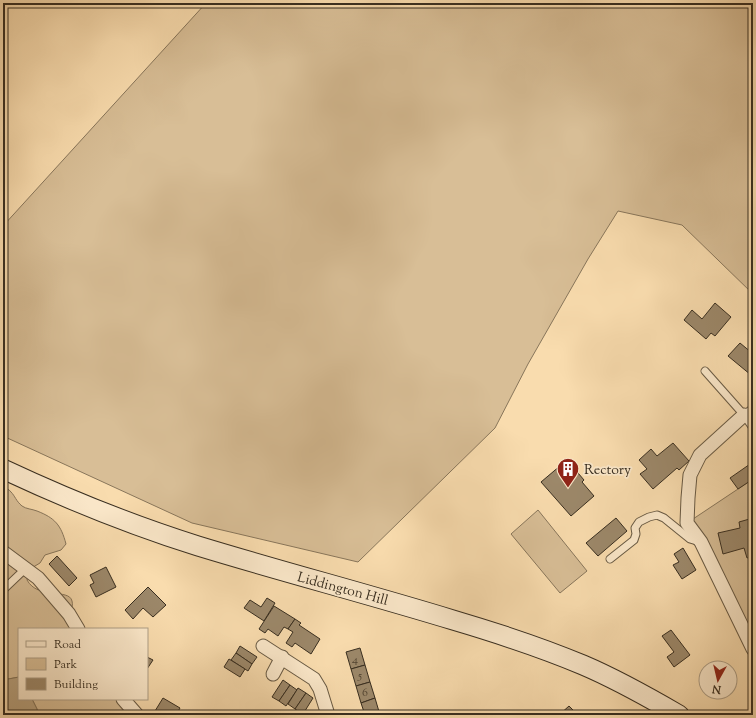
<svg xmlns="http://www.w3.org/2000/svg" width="756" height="718" font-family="'Sorts Mill Goudy',serif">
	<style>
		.green { fill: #d8be96; stroke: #88765b }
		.water { fill: #b7a17e; stroke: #847358 }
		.building { fill: #9c886a; stroke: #382e20 }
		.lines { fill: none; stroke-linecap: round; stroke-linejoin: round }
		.service-casing { stroke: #685a44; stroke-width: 9 }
		.minor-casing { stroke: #685a44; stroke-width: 15 }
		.secondary-casing { stroke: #382e20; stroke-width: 21 }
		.service { stroke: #fbe8ca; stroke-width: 7 }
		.minor { stroke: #fbe8ca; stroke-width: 13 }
		.secondary { stroke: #fbe8ca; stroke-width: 19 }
		.labels { text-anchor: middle; stroke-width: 3.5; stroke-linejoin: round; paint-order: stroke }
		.number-label { font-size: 12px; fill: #514432 }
		.poi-label { font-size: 14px; fill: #382e20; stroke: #fbe8ca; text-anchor: start }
		.street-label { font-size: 14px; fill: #382e20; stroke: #fbe8ca }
	</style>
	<rect width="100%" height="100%" fill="#f9dcae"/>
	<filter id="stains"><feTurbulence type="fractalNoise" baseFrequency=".005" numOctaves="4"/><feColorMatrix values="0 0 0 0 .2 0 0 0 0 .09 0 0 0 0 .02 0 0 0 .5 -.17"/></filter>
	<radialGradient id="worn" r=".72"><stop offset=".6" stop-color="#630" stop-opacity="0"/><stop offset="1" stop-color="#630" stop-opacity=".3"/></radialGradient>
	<g class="green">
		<polygon points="206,3 753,3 753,294 682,225 618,211 588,259 528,364 495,428 358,562 192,523 3,436 3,226"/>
		<polygon points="753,479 753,649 687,523"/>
		<path d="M3,486C5,488 9,489 11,492C15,496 16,501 22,506C26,509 32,509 37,511C55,518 61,525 66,544L61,550L45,555L40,563L30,569L27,580C38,600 69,588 72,601C73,605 72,607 71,610C70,616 71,623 71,629H19V677L3,680Z"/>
		<polygon points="538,510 587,571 560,593 511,534"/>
		<polygon points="32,699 119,699 133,715 37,715 37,709"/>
	</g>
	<polygon class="water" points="19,677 19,699 32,699 37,709 37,715 3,715 3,680"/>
	<g class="building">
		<polygon points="715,303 731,317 715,336 711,333 706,339 684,320 692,310 702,319"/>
		<polygon points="740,343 752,353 753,352 753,372 751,375 728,356"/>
		<polygon points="673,443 689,461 679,470 677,468 653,489 640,474 647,469 639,460 651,449 657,456"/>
		<polygon points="567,460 584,480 582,482 594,496 571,516 541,482"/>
		<polygon points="753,462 753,479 738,489 730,478"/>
		<polygon points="616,518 627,531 598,556 586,543"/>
		<polygon points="753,518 753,556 747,558 744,548 723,554 718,533 740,528 739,522"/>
		<polygon points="683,548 696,570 682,579 673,565 679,562 674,554"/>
		<polygon points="57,556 77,578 69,586 49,564"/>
		<polygon points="106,567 116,587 96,597 90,585 94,583 90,575"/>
		<polygon points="148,587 166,605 153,617 143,608 133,619 125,610"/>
		<polygon points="267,598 275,603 264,621 244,608 250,600 261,607"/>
		<polygon points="274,606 295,619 288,629 284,627 278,636 268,629 265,633 259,629"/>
		<polygon points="295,619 301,623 299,625 320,639 311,654 295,643 292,647 286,643 293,632 288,629"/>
		<polygon points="671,630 690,655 674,667 667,657 674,652 662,636"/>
		<polygon points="240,646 257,657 252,664 236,653"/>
		<polygon points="360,648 365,665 351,669 346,652"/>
		<polygon points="236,653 252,664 248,671 231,660"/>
		<polygon points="147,657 153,660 147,669"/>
		<polygon points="229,659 245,669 240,677 224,667"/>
		<polygon points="365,665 370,682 356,686 351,669"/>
		<polygon points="283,680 290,685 279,701 272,697"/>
		<polygon points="370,682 375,698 361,703 356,686"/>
		<polygon points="290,685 297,690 286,706 279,701"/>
		<polygon points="298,688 306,693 295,709 288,704"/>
		<polygon points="306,693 313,698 303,714 295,709"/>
		<polygon points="163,698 180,708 176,715 163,715 155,711"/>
		<polygon points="375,698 380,715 365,715 361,703"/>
		<polygon points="569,706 578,715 559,715"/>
	</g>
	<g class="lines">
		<g class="service-casing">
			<g id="service">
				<polyline points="705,371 744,415 753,428"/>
				<polyline points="744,415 753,408"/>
				<polyline points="610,559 634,540 636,534 635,528 639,522 649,517 657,515 664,518 690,539 700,542"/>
				<polyline points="3,590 25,569"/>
			</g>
		</g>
		<g class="minor-casing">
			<g id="minor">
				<polyline points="744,415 700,455 690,475 688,498 687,523 701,542 753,649"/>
				<polyline points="3,552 38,578 69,614 78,629"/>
				<polyline points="263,646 314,679 320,689 328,715"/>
				<polyline points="273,674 282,657"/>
				<polyline points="123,699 137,715"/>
			</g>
		</g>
		<g class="secondary-casing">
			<path id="secondary" d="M3,469C67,499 131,525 198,546C283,572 368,594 453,620C497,633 540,647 583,665C616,679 648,697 679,715"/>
		</g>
		<use href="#service" class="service"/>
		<use href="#minor" class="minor"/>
		<use href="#secondary" class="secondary"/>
	</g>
	<defs>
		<g id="building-pin" transform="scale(1.15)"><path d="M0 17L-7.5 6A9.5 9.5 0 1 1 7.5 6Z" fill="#8f2418" stroke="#fbe8ca"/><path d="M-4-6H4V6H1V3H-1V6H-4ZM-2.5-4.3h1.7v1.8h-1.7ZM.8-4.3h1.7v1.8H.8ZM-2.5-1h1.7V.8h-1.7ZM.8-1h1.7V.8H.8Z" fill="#fff"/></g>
	</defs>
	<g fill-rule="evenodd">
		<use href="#building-pin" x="568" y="469"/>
	</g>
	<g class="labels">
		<g class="number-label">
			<text x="355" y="663">4</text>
			<text x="360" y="679">5</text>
			<text x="365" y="696">6</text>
		</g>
		<g class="poi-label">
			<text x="584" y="474">Rectory</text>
		</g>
		<g class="street-label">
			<text transform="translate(343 588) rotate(15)" y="5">Liddington Hill</text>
		</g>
	</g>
	<rect width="756" height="718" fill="none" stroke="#f9dcae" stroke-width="16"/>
	<rect x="4" y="4" width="748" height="710" fill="none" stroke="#382e20" stroke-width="2"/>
	<rect x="8" y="8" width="740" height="702" fill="none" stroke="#382e20"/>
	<rect x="18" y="628" width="130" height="72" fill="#fbe8ca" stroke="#ad9e86"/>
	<rect x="26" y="641" width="20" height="6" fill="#fbe8ca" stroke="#ad9e86"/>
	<text x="54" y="648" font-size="12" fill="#382e20">Road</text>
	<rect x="26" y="658" width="20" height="12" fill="#d8be96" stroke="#ad9e86"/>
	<text x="54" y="668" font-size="12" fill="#382e20">Park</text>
	<rect x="26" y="678" width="20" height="12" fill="#9c886a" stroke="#ad9e86"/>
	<text x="54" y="688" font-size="12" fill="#382e20">Building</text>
	<g transform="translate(718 680) rotate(188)"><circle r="19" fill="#fbe8ca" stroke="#ad9e86"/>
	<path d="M0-3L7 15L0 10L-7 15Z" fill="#8f2418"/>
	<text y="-6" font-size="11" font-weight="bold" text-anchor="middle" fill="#382e20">N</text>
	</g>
	<rect width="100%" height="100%" filter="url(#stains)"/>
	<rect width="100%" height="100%" fill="url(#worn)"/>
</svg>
